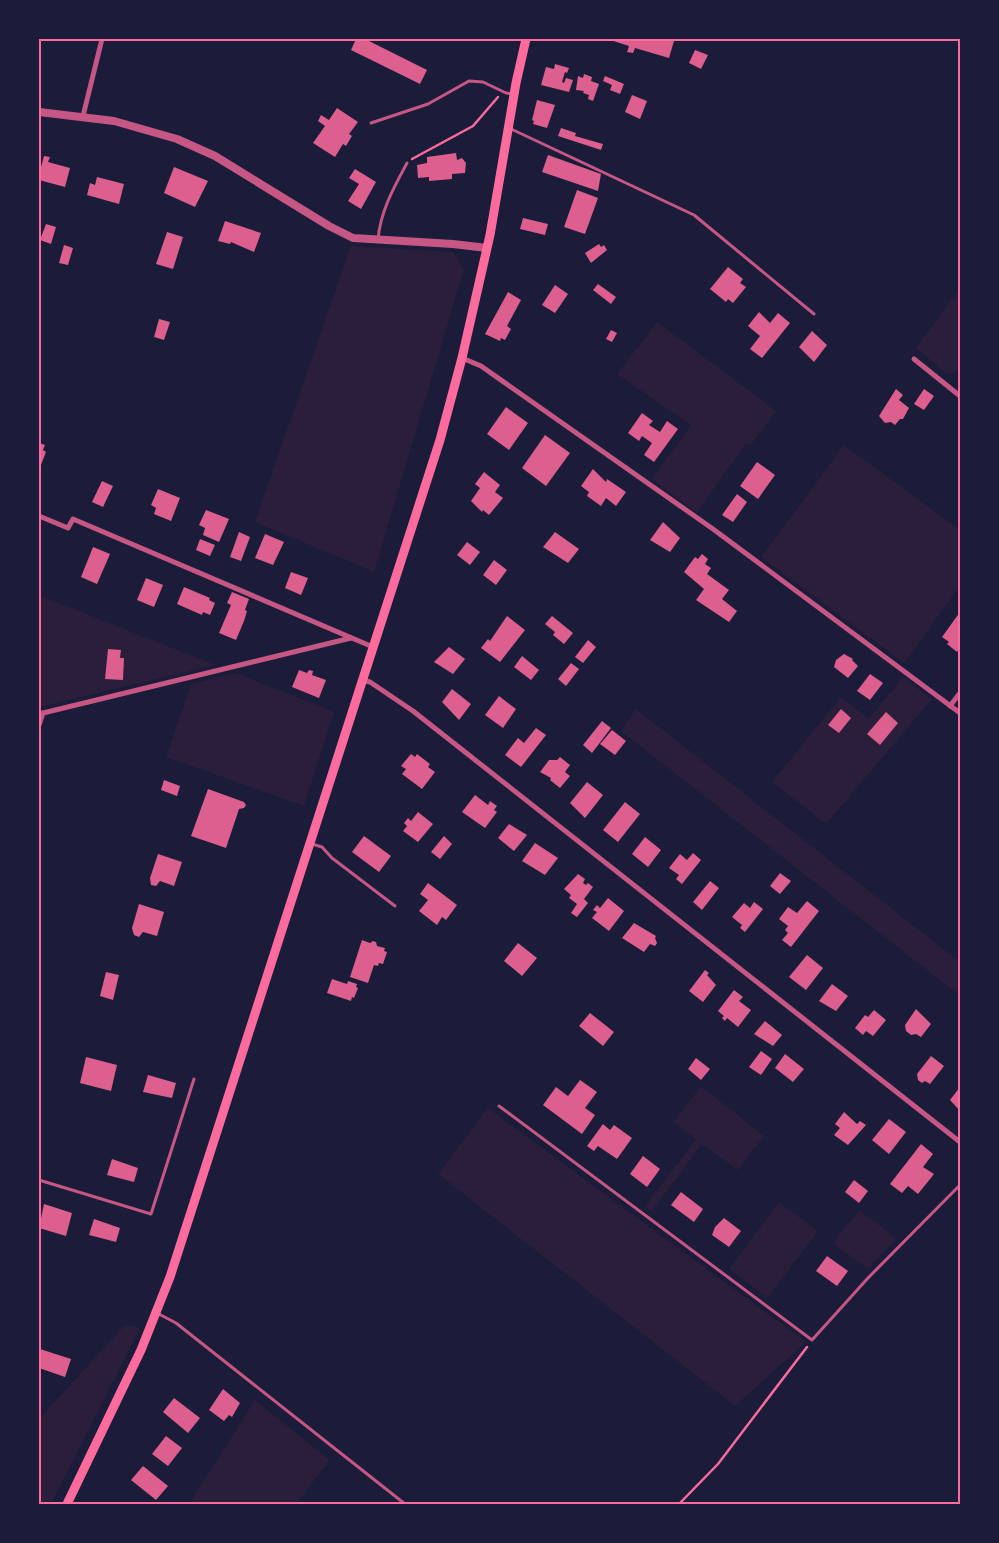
<svg xmlns="http://www.w3.org/2000/svg" width="999" height="1543" font-family="Rubik,sans-serif">
	<style>
		.green { fill: #2a1e3b }
		.building { fill: #dd5f8e }
		.lines { fill: none; stroke-linecap: round; stroke-linejoin: round }
		.path { stroke: #ff6b9d; stroke-width: 2.5 }
		.service { stroke: #c65784; stroke-width: 3 }
		.minor { stroke: #c65784; stroke-width: 5 }
		.tertiary { stroke: #c65784; stroke-width: 8 }
		.secondary { stroke: #ff6b9d; stroke-width: 9 }
		.neatline { fill: none; stroke: #ff6b9d; stroke-width: 2 }
	</style>
	<rect width="100%" height="100%" fill="#1b1b3a"/>
	<g class="green">
		<polygon points="351,246 453,252 464,269 374,572 255,522"/>
		<polygon points="960,288 960,364 954,373 946,373 916,348"/>
		<polygon points="657,322 776,411 750,446 746,443 697,513 652,479 691,425 617,374"/>
		<polygon points="844,445 960,530 960,586 904,663 761,557"/>
		<polygon points="39,595 200,659 216,665 39,707"/>
		<polygon points="236,673 334,712 304,806 166,757 191,684"/>
		<polygon points="903,677 932,699 826,824 772,782 841,697 869,719"/>
		<polygon points="636,709 960,962 960,996 621,731"/>
		<polygon points="701,1086 764,1136 738,1170 702,1144 652,1211 645,1206 696,1139 674,1122"/>
		<polygon points="488,1108 806,1342 735,1406 438,1174"/>
		<polygon points="779,1202 818,1231 767,1298 729,1269"/>
		<polygon points="859,1210 896,1238 868,1269 833,1243"/>
		<polygon points="125,1325 140,1328 51,1504 39,1504 39,1419"/>
		<polygon points="255,1400 330,1460 296,1504 189,1504"/>
	</g>
	<g class="building">
		<polygon points="356,39 365,39 427,70 420,84 351,50"/>
		<polygon points="607,39 666,39 674,41 669,58 635,48 633,53 627,52 629,46"/>
		<polygon points="695,50 708,55 701,69 689,63"/>
		<polygon points="555,64 569,68 567,73 565,72 562,82 564,83 566,78 573,80 569,92 541,85 546,67 554,69"/>
		<polygon points="584,74 592,77 591,81 599,84 593,101 588,99 589,95 583,93 584,91 576,90 578,76 583,78"/>
		<polygon points="605,76 624,84 620,94 610,90 612,85 603,81"/>
		<polygon points="632,95 647,101 640,119 625,112"/>
		<polygon points="537,100 555,105 547,128 533,124 534,121 532,120"/>
		<polygon points="337,108 358,122 349,134 352,136 346,146 343,144 335,157 313,143 325,126 318,121 321,115 329,120"/>
		<polygon points="561,128 576,133 575,136 603,144 601,150 558,136"/>
		<polygon points="456,153 457,160 462,158 466,163 465,173 452,174 452,179 429,181 429,177 418,178 417,165 427,163 427,157"/>
		<polygon points="548,155 601,174 598,191 542,172"/>
		<polygon points="44,156 50,157 48,162 70,168 65,187 39,180 39,166 41,167"/>
		<polygon points="174,167 208,181 195,207 164,193"/>
		<polygon points="355,169 376,182 361,209 348,201 359,184 349,178"/>
		<polygon points="97,177 124,184 119,204 87,195 90,183 95,185"/>
		<polygon points="577,190 598,198 585,234 564,227"/>
		<polygon points="523,218 548,224 545,235 520,229"/>
		<polygon points="225,221 261,233 254,252 231,242 230,244 218,241"/>
		<polygon points="46,224 56,227 51,244 40,240"/>
		<polygon points="167,232 183,237 173,269 156,264"/>
		<polygon points="599,244 601,247 604,245 607,250 591,263 585,253"/>
		<polygon points="64,245 73,248 68,265 59,263"/>
		<polygon points="728,267 743,279 740,283 746,287 733,303 728,299 726,302 710,289"/>
		<polygon points="598,284 616,297 611,304 593,290"/>
		<polygon points="555,285 568,294 555,313 542,305"/>
		<polygon points="508,292 521,300 507,326 511,329 505,340 501,338 500,341 485,334"/>
		<polygon points="759,312 770,323 778,313 790,323 762,358 750,349 760,336 748,326"/>
		<polygon points="159,319 170,322 164,340 154,337"/>
		<polygon points="611,330 617,333 612,342 606,339"/>
		<polygon points="812,331 827,345 814,362 799,347"/>
		<polygon points="896,389 903,395 899,400 909,408 903,419 900,419 895,425 891,422 885,423 879,416"/>
		<polygon points="924,389 934,396 924,410 914,404"/>
		<polygon points="506,407 528,423 509,450 487,434"/>
		<polygon points="642,413 653,421 649,425 660,432 667,421 678,429 654,462 644,455 652,443 642,436 639,441 628,433"/>
		<polygon points="545,435 570,453 546,486 522,468"/>
		<polygon points="39,443 45,445 43,450 46,452 39,470"/>
		<polygon points="757,462 775,475 758,499 740,486"/>
		<polygon points="593,469 606,482 607,479 626,492 616,506 606,498 601,506 587,496 589,492 581,486"/>
		<polygon points="484,472 500,485 495,492 503,498 489,515 483,510 482,512 471,501 480,488 475,484"/>
		<polygon points="102,481 113,486 103,507 92,502"/>
		<polygon points="158,489 180,498 171,521 154,514 156,508 151,505"/>
		<polygon points="737,494 747,502 733,522 722,515"/>
		<polygon points="206,510 229,519 219,542 203,535 205,528 199,525"/>
		<polygon points="663,522 680,538 670,552 650,540"/>
		<polygon points="239,532 250,537 241,561 230,557"/>
		<polygon points="555,532 579,549 568,563 543,547"/>
		<polygon points="265,534 284,542 273,565 255,558"/>
		<polygon points="200,539 215,545 210,556 196,550"/>
		<polygon points="467,542 480,552 470,565 457,555"/>
		<polygon points="93,547 110,554 97,584 81,577"/>
		<polygon points="702,554 708,559 705,564 711,568 707,574 729,590 722,599 737,611 729,622 696,600 704,589 684,572 695,557 698,559"/>
		<polygon points="494,560 507,570 496,585 483,575"/>
		<polygon points="291,572 308,578 301,595 285,588"/>
		<polygon points="146,578 163,585 154,607 137,600"/>
		<polygon points="184,587 210,598 209,600 215,603 210,615 203,612 202,615 177,604"/>
		<polygon points="232,592 249,599 245,610 247,611 244,621 236,640 219,633 231,605 227,603"/>
		<polygon points="960,612 960,647 957,652 947,644 949,642 942,637"/>
		<polygon points="507,616 525,630 500,662 481,648 488,639 490,641"/>
		<polygon points="552,616 573,633 564,644 553,635 555,632 545,624"/>
		<polygon points="588,640 596,647 583,663 575,657"/>
		<polygon points="449,647 465,659 453,674 434,662"/>
		<polygon points="108,649 121,650 120,658 124,658 123,680 105,679"/>
		<polygon points="844,654 853,659 852,660 858,666 848,678 834,667 836,660"/>
		<polygon points="522,656 539,670 531,680 514,667"/>
		<polygon points="571,663 579,669 566,686 558,679"/>
		<polygon points="299,670 307,673 309,670 313,671 312,675 326,680 319,698 292,687"/>
		<polygon points="870,674 883,683 870,700 857,691"/>
		<polygon points="452,689 471,704 459,720 442,702"/>
		<polygon points="499,696 516,709 503,728 485,715"/>
		<polygon points="841,709 851,718 839,733 828,725"/>
		<polygon points="886,712 898,723 880,745 867,734"/>
		<polygon points="602,721 611,728 592,753 583,745"/>
		<polygon points="536,728 546,735 521,767 505,755 518,738 524,743"/>
		<polygon points="612,730 626,741 615,755 600,744"/>
		<polygon points="411,754 415,757 417,754 430,764 428,767 435,772 422,789 402,774 406,769 401,766"/>
		<polygon points="560,757 570,765 565,772 570,776 560,788 550,780 551,778 540,772 549,760 557,760"/>
		<polygon points="164,780 180,786 177,796 161,790"/>
		<polygon points="587,782 603,795 585,818 570,803"/>
		<polygon points="208,789 244,802 246,805 244,808 239,809 226,848 191,836"/>
		<polygon points="475,795 488,805 490,801 497,806 494,810 497,812 485,828 462,812"/>
		<polygon points="625,802 640,814 618,842 603,830"/>
		<polygon points="418,812 433,824 418,842 403,831 407,826 404,823 408,818 411,821"/>
		<polygon points="509,824 527,835 514,851 498,838"/>
		<polygon points="364,836 391,856 379,872 352,852"/>
		<polygon points="444,836 452,844 440,859 431,852"/>
		<polygon points="645,837 661,850 648,867 632,854"/>
		<polygon points="535,843 558,858 545,875 522,861"/>
		<polygon points="693,853 701,860 682,884 676,879 679,875 669,868 680,854 687,860"/>
		<polygon points="158,854 182,862 174,886 160,881 156,886 151,885 150,878"/>
		<polygon points="780,873 791,881 780,894 770,886"/>
		<polygon points="578,874 585,879 583,883 586,885 588,883 593,887 584,899 588,903 577,917 571,913 577,904 569,898 571,895 564,889"/>
		<polygon points="710,881 719,888 702,910 693,902"/>
		<polygon points="428,883 457,905 446,920 442,917 437,925 419,911 428,900 420,894"/>
		<polygon points="608,898 624,911 609,931 592,918 597,912 593,910 597,905 600,908"/>
		<polygon points="807,901 819,911 791,947 782,940 788,933 785,930 788,926 779,919 788,907 797,913"/>
		<polygon points="754,902 763,909 745,932 740,928 742,925 732,917 744,903 750,908"/>
		<polygon points="139,904 164,912 157,936 143,932 139,937 134,935 132,928"/>
		<polygon points="634,923 656,936 655,938 657,943 655,946 650,944 644,952 622,938"/>
		<polygon points="362,940 370,943 373,941 376,942 377,946 385,948 384,951 387,952 383,964 379,963 378,966 374,965 368,983 350,977"/>
		<polygon points="518,943 537,958 522,976 504,961"/>
		<polygon points="807,955 823,968 806,990 789,977"/>
		<polygon points="705,970 709,973 707,975 716,985 703,1002 689,991"/>
		<polygon points="106,972 119,975 113,1000 100,996"/>
		<polygon points="332,979 347,984 348,981 357,984 356,987 358,988 354,998 352,997 351,1001 327,993"/>
		<polygon points="832,984 848,996 836,1011 819,1001"/>
		<polygon points="734,990 743,997 739,1001 751,1010 738,1027 727,1018 725,1021 722,1018 724,1016 718,1011"/>
		<polygon points="916,1009 931,1024 921,1037 916,1034 911,1035 906,1031 905,1025"/>
		<polygon points="874,1010 886,1020 873,1036 866,1031 863,1035 855,1028 865,1015 868,1017"/>
		<polygon points="590,1013 614,1032 603,1046 579,1026"/>
		<polygon points="765,1021 782,1035 773,1046 754,1034"/>
		<polygon points="761,1051 772,1059 761,1075 749,1067"/>
		<polygon points="785,1054 804,1069 793,1082 775,1068"/>
		<polygon points="931,1056 944,1066 930,1084 925,1081 922,1083 918,1080 917,1074"/>
		<polygon points="86,1057 117,1065 111,1091 80,1083"/>
		<polygon points="696,1058 710,1069 701,1080 688,1069"/>
		<polygon points="148,1075 176,1083 172,1098 143,1092"/>
		<polygon points="580,1080 597,1092 585,1108 595,1115 582,1134 543,1105 556,1087 568,1096"/>
		<polygon points="960,1087 960,1111 950,1100"/>
		<polygon points="844,1112 857,1124 860,1121 866,1125 848,1145 834,1135 840,1128 835,1124"/>
		<polygon points="889,1119 906,1132 889,1154 872,1140"/>
		<polygon points="603,1124 610,1130 614,1125 632,1138 617,1159 598,1146 594,1151 587,1146"/>
		<polygon points="921,1144 933,1154 923,1167 934,1174 918,1194 908,1186 902,1193 890,1184"/>
		<polygon points="643,1156 660,1169 647,1187 630,1174"/>
		<polygon points="112,1159 138,1168 134,1182 107,1175"/>
		<polygon points="854,1180 868,1191 859,1203 845,1192"/>
		<polygon points="681,1192 703,1209 694,1222 671,1205"/>
		<polygon points="44,1204 72,1213 66,1236 39,1228"/>
		<polygon points="724,1218 741,1231 729,1247 712,1235 715,1227"/>
		<polygon points="94,1219 120,1228 116,1242 89,1235"/>
		<polygon points="827,1256 848,1271 837,1286 816,1271"/>
		<polygon points="39,1346 40,1349 71,1359 65,1377 39,1368"/>
		<polygon points="223,1389 240,1403 232,1417 229,1415 224,1421 209,1410"/>
		<polygon points="174,1398 200,1418 188,1433 163,1412"/>
		<polygon points="166,1436 182,1448 168,1466 152,1454"/>
		<polygon points="143,1466 168,1486 156,1500 131,1480"/>
	</g>
	<g class="lines">
		<g class="path">
			<polyline points="412,159 473,126 498,97"/>
			<polyline points="679,1504 718,1464 807,1347"/>
		</g>
		<g class="service">
			<polyline points="371,123 428,104 469,81 483,82 506,93 513,94"/>
			<polyline points="509,128 694,215 814,314"/>
			<path d="M378,240C380,212 394,187 407,163"/>
			<polyline points="312,844 322,847 332,858 395,906"/>
			<polyline points="499,1106 812,1340 868,1278 960,1185"/>
			<polyline points="39,1180 151,1214 194,1079"/>
			<polyline points="157,1313 176,1323 405,1504"/>
		</g>
		<g class="minor">
			<polyline points="83,116 102,39"/>
			<polyline points="462,358 481,366 713,529 960,713"/>
			<polyline points="914,359 960,396"/>
			<polyline points="39,516 68,528 73,519 373,647"/>
			<polyline points="363,680 370,682 413,711 960,1142"/>
			<polyline points="950,706 960,693"/>
			<polyline points="39,714 351,638"/>
			<polyline points="39,725 43,713"/>
		</g>
		<polyline class="tertiary" points="39,112 114,121 177,139 215,156 329,226 353,238 453,244 487,248"/>
		<polyline class="secondary" points="67,1504 141,1350 170,1277 440,440 462,358 490,235 516,83 526,39"/>
	</g>
	<rect width="999" height="1543" fill="none" stroke="#1b1b3a" stroke-width="80"/>
	<rect x="40" y="40" width="919" height="1463" class="neatline"/>
</svg>
